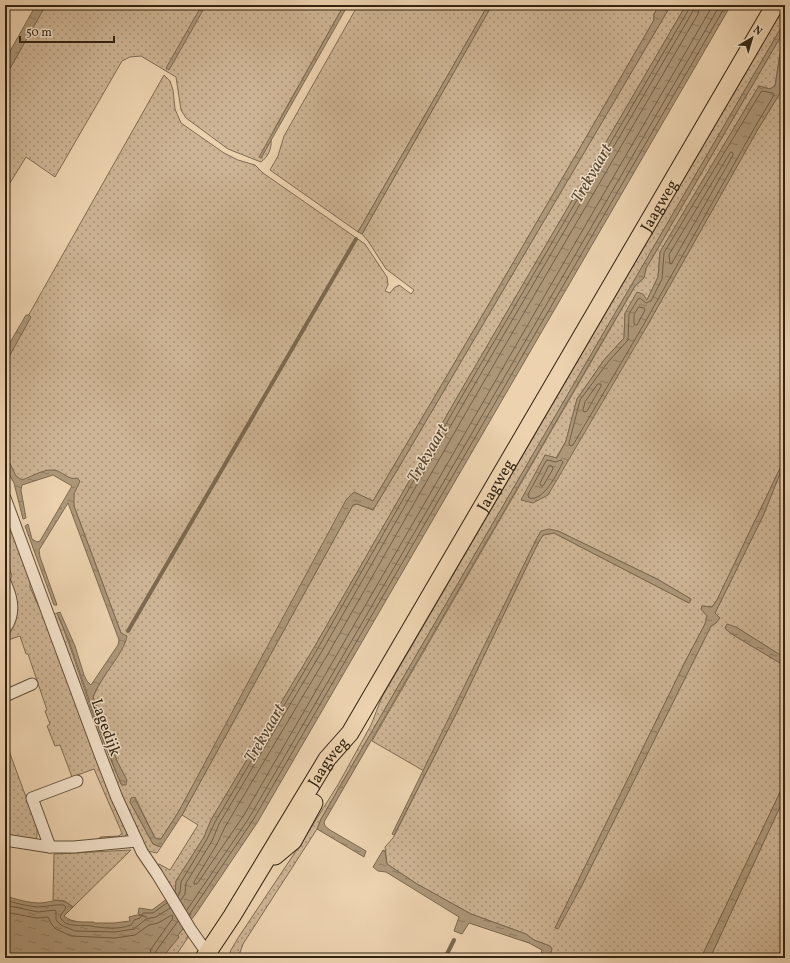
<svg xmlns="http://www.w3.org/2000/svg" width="790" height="963" font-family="Vollkorn,serif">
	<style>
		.grass { fill: url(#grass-dots); stroke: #806c52 }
		.water { fill: url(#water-ripples); stroke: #7c694f }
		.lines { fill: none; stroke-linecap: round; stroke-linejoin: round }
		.shore { stroke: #705e45; stroke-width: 1 }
		.stream { stroke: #7c694f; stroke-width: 4 }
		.street-casing { stroke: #615038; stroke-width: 13 }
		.primary-casing { stroke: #332411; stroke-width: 19 }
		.street { stroke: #f3e2cb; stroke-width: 11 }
		.primary { stroke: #ecd2af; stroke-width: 17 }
		.labels { text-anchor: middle; stroke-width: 3; stroke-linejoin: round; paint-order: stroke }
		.street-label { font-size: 16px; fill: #332411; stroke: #f3e2cb }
		.water-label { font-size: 17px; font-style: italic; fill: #584630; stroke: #f3e2cb }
	</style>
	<defs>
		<pattern id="grass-dots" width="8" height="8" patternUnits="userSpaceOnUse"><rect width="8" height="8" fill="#cdb494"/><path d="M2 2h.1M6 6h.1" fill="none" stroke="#a79277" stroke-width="1.8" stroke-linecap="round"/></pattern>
		<pattern id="water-ripples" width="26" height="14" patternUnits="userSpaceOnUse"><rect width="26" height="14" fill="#ad9779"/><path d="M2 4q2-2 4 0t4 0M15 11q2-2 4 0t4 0" fill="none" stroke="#8d7b62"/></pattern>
	</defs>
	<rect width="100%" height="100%" fill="#ecd2af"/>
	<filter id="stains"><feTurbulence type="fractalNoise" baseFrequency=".005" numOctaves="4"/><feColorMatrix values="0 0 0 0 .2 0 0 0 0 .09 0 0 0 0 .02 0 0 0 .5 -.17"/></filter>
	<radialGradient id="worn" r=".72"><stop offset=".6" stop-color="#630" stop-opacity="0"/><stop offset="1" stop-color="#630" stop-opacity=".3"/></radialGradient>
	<g class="grass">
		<path d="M27,5H344L276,126L261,158L271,140C272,148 268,157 261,162L228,149L186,118L181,110L176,77L141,56L130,57L122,61L55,177L26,157L5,191V77L20,51L37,12Z"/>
		<polygon points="358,5 488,5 358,232 270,170 278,156 284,136"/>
		<path d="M492,5H664L662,8L657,9L654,14V20C561,181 468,341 373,501L354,492L179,811L161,839H158L155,838L135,797L130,802L153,844L161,847L157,853L147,851L110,773L53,615L57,613C69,641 78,671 88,700C98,728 109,756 121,784L117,761L93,697L99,685L126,640L121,633L74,506C72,496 76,488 77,479H71L55,470L18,485L5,459V357L164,75L170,81L173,90L175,109L181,123L224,153L238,160L255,165L263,173L365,244L387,277L388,285L385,291L390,293L394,288L399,285L411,294L414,290L386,269L368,241L362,234Z"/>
		<polygon points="671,5 686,5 455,401 315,646 211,820 204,837 176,881 175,893 157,865 159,864 170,870 198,825 182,815 353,505 357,504 373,510 399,467"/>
		<polygon points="785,5 785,21 321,819 317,829 243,944 238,958 228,958 231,950 238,938 304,839 339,783 371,725 382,697"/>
		<polygon points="785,29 785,45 780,54 775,86 770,89 759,86 660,252 658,277 647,300 625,313 624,338 604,360 577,399 566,441 556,458 545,455 533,503 647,326 758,129 785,85 785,458 717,600 712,607 702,606 701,609 707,616 705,624 685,662 555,928 580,889 711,626 716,623 715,613 763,516 785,461 785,658 736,627 730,633 785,666 785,782 701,958 549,958 552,949 550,946 534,940 526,934 471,914 417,884 387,864 385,847 393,838 457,712 537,545 543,535 554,533 689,603 691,599 657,579 558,531 541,531 536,540 424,771 372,741 635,286 644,278 646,268 651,260"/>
		<path d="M5,507L9,526L30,575V587L36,601L45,616L127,833L125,837L100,840V837L119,836L122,833L94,769L72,777L60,745L55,746L47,726L50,724L45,711L47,710L28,654H26L20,636L5,641C5,634 13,628 15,621C17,614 11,589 10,580L12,576L5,557Z"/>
		<polygon points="5,740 37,827 37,837 34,840 5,835"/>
		<polygon points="785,796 785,958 710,958"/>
		<polygon points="131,850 73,907 65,901 53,900 54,854"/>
		<polygon points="183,928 188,935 187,939 174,958 162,958"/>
	</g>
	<g class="water">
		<polygon points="36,5 46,5 5,77 5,60"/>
		<polygon points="202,5 206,5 169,70 166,68"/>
		<polygon points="344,5 348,5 261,158 259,157"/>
		<polygon points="488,5 492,5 362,234 358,232"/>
		<path d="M664,5H671L399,467L373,510L357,504L353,505L182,815L161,847L153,844L130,802L131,798L134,797L155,838L158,839H161L179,811L346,500L354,492L373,501C468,341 561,181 654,20V14L657,9L662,8Z"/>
		<path d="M686,5H731L257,823L195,915L178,935L179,937L162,958H5V896C16,899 28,903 40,903C55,902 59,896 73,907L64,916C72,923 83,922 93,922L95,923H114L130,921L129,917L137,915L147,917L138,914L139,908L152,910L175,893L176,881L204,837L211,820L315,646L455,401Z"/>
		<polygon points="785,21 785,29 651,260 646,268 644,278 635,286 595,354 324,822 325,826 330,830 366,851 364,857 317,829 321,819"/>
		<polygon points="785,45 785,85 758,129 647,326 548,495 533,503 521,500 545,455 557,458 566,441 577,399 604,360 624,338 625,313 637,292 643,294 647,300 658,277 660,252 759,86 770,89 775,86 780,54"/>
		<polygon points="26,315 29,315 31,317 5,364 5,351"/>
		<path d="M5,453L16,476L22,480C31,477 43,469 53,470C62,470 68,481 77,478L80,481L74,494V506L121,633L127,636C124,654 100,677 93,697L110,744L117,761L127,780L126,785H122L121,784L100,732L69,641L57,613L60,612L75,646L84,675L87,681L91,685L118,645L119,640L68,503L39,550L40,557L57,605H54L25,526L28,524L32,539L37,542L40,541L72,486L53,475L22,485L21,490L26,518L23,519L14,483L5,467Z"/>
		<polygon points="785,458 785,461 763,516 715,613 720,618 716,623 711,626 580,889 558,929 555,928 685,662 705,624 707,616 701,609 702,606 712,607 717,600"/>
		<polygon points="549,529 558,531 657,579 691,599 689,603 554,533 543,535 537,545 457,712 394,835 392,834 536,540 541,531"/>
		<polygon points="727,624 736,627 785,658 785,666 730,633 725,628"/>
		<polygon points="785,782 785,796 710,958 701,958"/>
		<polygon points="383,850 385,851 387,864 417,884 471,914 526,934 534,940 550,946 552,949 549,958 540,958 542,950 529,943 469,923 462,934 454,931 459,917 386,872 378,871 373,867"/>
	</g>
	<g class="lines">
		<g class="shore">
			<polyline points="700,5 698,14 468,409 328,654 225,827 217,844 194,882 194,884 197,884 244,815 713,5"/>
			<polygon points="762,91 773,93 774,95 755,127 644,324 573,445 570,446 569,443 580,400 608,362 628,340 629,314 638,299 640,298 646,303 651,301 662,279 664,253"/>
			<polygon points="731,152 733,153 733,155 672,263 670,264 669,255"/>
			<polygon points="639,307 644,308 645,310 637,325 635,325 634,324 634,315"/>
			<polygon points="598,384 601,384 601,386 587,411 584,412 583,410 585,402"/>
			<path d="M547,460L556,462L561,460L563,462C557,473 544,502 529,498L528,495Z"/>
			<polygon points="549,466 552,466 553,469 543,486 541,486 540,484"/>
			<polyline points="178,896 180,892 181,882 207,839 215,822 318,648 458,403 689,9 689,5"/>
			<path d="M5,900C15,903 26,906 37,907C46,907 55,904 64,905L66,908L60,916C64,929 82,924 91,926C102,928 119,930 131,925C132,924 133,922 134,920C136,919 138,919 140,918L143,913H153L167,903"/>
			<polyline points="181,900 185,894 186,883 212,841 219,824 322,651 462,406 693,11 694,5"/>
			<polyline points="5,905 38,912 55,910 56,911 56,920 61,925 75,931 115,932 134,929 146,919 156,917 170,908"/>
			<polyline points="187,910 249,818 720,5"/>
			<polyline points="5,912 37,918 48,917 52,925 56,929 71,936 115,938 135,935 149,925 158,923 172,915 173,918 151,949 149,958"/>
			<polyline points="189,915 253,820 726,5"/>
			<polyline points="155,958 156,951 178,921"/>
		</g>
		<g class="stream">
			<polyline points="128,631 356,239"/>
			<polyline points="445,958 454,940"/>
		</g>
		<g class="street-casing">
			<g id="street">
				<polyline points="5,498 101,757 117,798 142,852 157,874 191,930 207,953"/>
				<path d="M5,582C12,598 16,613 5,629"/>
				<polyline points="5,696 32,684"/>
				<polyline points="5,840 50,847 74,847 137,841"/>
				<polyline points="50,847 32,798 77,781"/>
			</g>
		</g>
		<g class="primary-casing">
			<g id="primary">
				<polyline points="275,856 293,841 314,803"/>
				<path id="s1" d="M204,958L232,916L327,759L350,733L775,5"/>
			</g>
		</g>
		<use href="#street" class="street"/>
		<use href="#primary" class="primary"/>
	</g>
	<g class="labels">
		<g class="street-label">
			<text dy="6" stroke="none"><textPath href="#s1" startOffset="880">Jaagweg</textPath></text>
			<text dy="6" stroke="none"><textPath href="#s1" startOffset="556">Jaagweg</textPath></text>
			<text transform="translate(107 727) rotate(70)" y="6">Lagedijk</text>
			<text dy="6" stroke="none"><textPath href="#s1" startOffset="232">Jaagweg</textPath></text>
		</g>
		<g class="water-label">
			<text transform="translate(591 173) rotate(-60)" y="6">Trekvaart</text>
			<text transform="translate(427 453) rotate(-60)" y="6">Trekvaart</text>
			<text transform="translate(264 733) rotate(-60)" y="6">Trekvaart</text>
		</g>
	</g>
	<rect width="790" height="963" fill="none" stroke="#ecd2af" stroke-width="20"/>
	<rect x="6" y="6" width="778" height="951" fill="none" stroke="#332411" stroke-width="2"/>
	<rect x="10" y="10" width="770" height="943" fill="none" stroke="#332411"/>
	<g transform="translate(752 38) rotate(38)" stroke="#f3e2cb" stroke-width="3" paint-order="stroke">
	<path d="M0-3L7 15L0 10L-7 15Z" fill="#332411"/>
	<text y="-6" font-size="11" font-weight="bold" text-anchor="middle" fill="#332411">N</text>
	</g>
	<path d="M20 36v6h94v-6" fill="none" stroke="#332411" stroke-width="2"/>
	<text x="26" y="36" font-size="12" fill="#332411" stroke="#f3e2cb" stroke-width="3" paint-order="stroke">50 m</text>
	<rect width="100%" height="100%" filter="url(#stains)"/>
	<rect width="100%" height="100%" fill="url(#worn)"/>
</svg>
